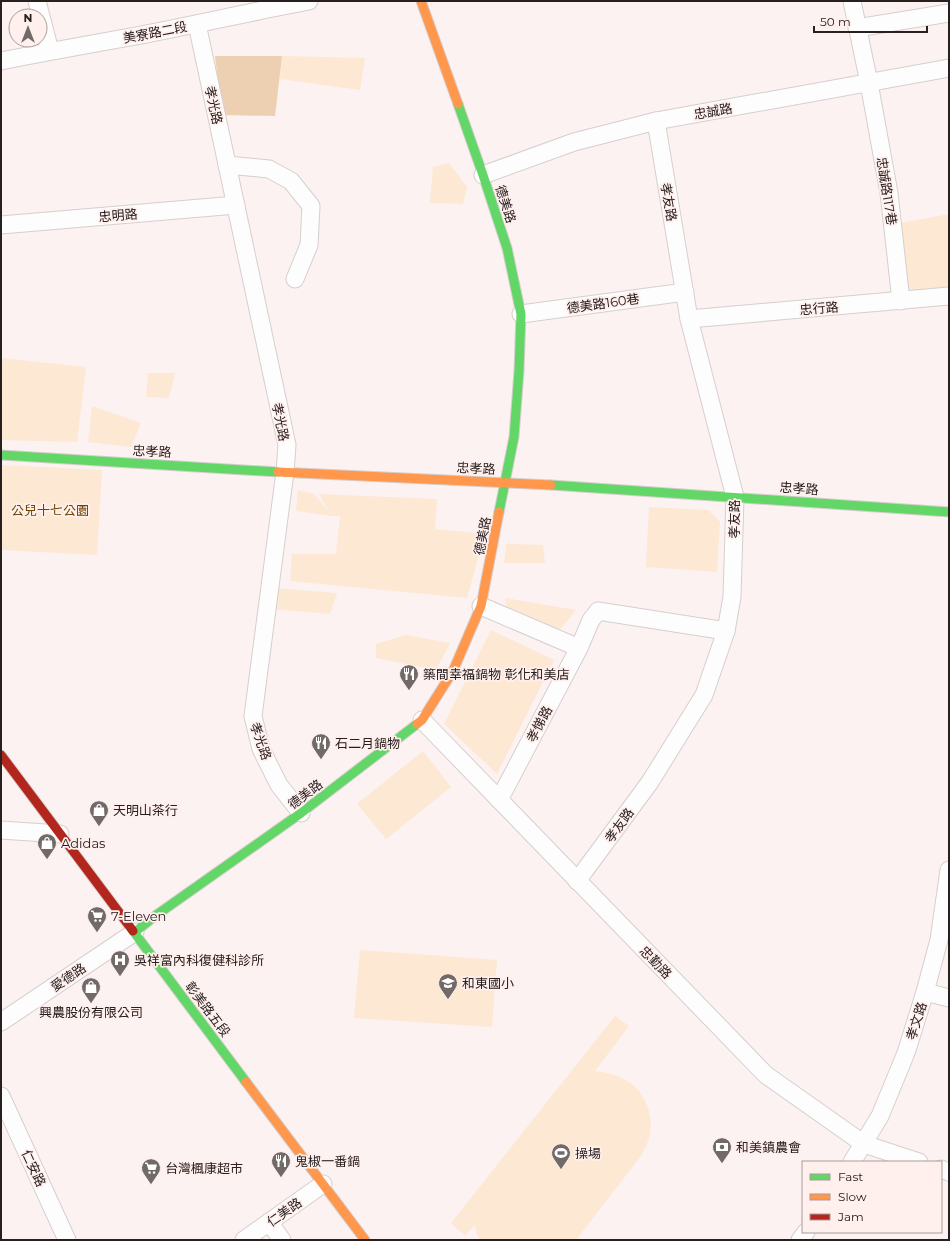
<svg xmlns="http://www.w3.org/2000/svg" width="950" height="1241" font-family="Montserrat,'Noto Sans TC',sans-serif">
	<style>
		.green { fill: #fde8d4 }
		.forest { fill: #edcfb1 }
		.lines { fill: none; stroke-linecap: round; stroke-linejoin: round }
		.street-casing { stroke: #d6cfce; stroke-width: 19 }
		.fast-casing { stroke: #d6cfce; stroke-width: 11 }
		.slow-casing { stroke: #d6cfce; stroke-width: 11 }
		.jam-casing { stroke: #d6cfce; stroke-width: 11 }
		.street { stroke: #fefdfd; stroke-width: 17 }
		.fast { stroke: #63d668; stroke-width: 9 }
		.slow { stroke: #ff974d; stroke-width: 9 }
		.jam { stroke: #b3261e; stroke-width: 9 }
		.labels { text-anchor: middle; stroke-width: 3.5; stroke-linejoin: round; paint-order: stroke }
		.street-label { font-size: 13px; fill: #27201f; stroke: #ffefed }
		.park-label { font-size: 13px; fill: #704500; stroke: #ffefed }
		.poi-label { font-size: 13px; fill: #27201f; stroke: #ffefed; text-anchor: start }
	</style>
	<rect width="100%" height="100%" fill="#fbf2f1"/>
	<g class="green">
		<polygon points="281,56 365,58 360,90 280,79"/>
		<polygon points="449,163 467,187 463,204 430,203 433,167"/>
		<polygon points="949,214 949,291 908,295 900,223"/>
		<polygon points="1,358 86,367 77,442 1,440"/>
		<polygon points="148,373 175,373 169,398 146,397"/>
		<polygon points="92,406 141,423 131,447 88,442"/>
		<polygon points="1,465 102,470 97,555 1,550"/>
		<polygon points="298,490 314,494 330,513 319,494 437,499 435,529 485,534 467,598 290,581 292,554 336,554 340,516 332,516 296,511"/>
		<polygon points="649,507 708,510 720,522 717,572 646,567"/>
		<polygon points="506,544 543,545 545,563 504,563"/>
		<polygon points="273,588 337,593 330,614 272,609"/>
		<polygon points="505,598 576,610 558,632 507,611"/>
		<polygon points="491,630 554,660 497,774 444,724"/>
		<polygon points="406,635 450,643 436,670 376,658 376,644"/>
		<polygon points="423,751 451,787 386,839 357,804"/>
		<polygon points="360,950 497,960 492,1027 354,1018"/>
		<path d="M615,1016L629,1026L595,1071C604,1072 613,1074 622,1078C642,1087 654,1111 650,1133C649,1141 645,1148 641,1156L576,1240H480L477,1234L475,1225L465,1236L451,1223Z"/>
	</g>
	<polygon class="forest" points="215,56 282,56 275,116 222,115"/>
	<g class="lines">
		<g class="street-casing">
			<g id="street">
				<polyline points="37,1 50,51"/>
				<polyline points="852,1 869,83 889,193 901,301"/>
				<polyline points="197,24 287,445 285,472 253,716 261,749 279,785 301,813"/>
				<polyline points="857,28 949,13"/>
				<path d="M1,61C46,52 91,44 136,36C193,25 251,12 309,1"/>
				<polyline points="227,165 269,169 291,181 311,206 309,245 295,279"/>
				<polyline points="483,175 574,142 656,121 949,68"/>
				<polyline points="1,225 236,205"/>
				<polyline points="521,314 685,292"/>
				<polyline points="689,319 949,296"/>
				<polyline points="481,606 579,648"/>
				<polyline points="422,720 766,1075 864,1144 919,1162"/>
				<polyline points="499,800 579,648 591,620 598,611 726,631"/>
				<polyline points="1,830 60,834"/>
				<polyline points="577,881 650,782 704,695 726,631 732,597 735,497 689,319 656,121"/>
				<polyline points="925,992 949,998"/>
				<polyline points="1,1022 135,932"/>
				<polyline points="1,1096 67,1240"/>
				<polyline points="852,1162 880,1116 906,1053 925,992 939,940 949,870"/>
				<polyline points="941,1169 949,1172"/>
				<polyline points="269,1222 282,1240"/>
				<polyline points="244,1240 323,1184"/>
				<polyline points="800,1240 806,1232"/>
			</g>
		</g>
		<g class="fast-casing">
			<g id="fast">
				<polyline points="458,104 483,175 507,248 521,314 519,371 514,437 499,512"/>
				<polyline points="1,455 278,472"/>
				<polyline points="551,485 949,512"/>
				<polyline points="133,931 246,1082"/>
				<polyline points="135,932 155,916 301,813 417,724"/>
			</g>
		</g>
		<g class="slow-casing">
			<g id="slow">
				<polyline points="421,1 458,104"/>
				<polyline points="278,472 551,485"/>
				<polyline points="417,724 422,720 453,671 481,606 499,512"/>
				<polyline points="246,1082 365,1240"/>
			</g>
		</g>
		<g class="jam-casing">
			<polyline id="jam" points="1,755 133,931"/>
		</g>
		<use href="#street" class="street"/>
		<use href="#fast" class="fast"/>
		<use href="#slow" class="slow"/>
		<use href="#jam" class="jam"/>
	</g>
	<defs>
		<g id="restaurant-pin" transform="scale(1)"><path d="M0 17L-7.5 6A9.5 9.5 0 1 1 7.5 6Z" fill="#716a68" stroke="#ffefed"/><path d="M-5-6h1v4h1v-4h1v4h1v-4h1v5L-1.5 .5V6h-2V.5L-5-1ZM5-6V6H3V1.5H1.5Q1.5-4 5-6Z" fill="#fff"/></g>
		<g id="shop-pin" transform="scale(1)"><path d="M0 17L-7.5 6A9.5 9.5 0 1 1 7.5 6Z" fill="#716a68" stroke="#ffefed"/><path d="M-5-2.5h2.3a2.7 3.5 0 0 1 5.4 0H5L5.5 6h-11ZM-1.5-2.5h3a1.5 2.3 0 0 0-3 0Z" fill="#fff"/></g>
		<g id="supermarket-pin" transform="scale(1)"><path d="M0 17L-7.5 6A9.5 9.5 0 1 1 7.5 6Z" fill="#716a68" stroke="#ffefed"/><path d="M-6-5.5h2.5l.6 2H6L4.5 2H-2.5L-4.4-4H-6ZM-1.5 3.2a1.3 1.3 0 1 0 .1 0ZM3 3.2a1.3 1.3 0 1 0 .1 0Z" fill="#fff"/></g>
		<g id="hospital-pin" transform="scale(1)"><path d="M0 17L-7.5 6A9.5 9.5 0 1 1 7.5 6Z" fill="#716a68" stroke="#ffefed"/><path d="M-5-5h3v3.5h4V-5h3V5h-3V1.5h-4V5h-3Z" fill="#fff"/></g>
		<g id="school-pin" transform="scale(1)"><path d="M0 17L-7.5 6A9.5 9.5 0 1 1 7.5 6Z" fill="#716a68" stroke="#ffefed"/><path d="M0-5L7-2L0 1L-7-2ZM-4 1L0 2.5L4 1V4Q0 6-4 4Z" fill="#fff"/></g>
		<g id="bank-pin" transform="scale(1)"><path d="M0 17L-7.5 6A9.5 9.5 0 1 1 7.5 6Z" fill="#716a68" stroke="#ffefed"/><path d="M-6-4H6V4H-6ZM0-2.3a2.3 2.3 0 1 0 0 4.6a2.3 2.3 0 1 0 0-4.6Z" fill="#fff"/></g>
		<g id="stadium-pin" transform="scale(1)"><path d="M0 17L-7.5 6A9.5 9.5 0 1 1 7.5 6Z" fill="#716a68" stroke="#ffefed"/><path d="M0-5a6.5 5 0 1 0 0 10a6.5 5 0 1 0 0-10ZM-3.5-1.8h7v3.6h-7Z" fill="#fff"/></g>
	</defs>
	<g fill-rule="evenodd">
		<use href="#restaurant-pin" x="409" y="674"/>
		<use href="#restaurant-pin" x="321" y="743"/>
		<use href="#shop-pin" x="99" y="810"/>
		<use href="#shop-pin" x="47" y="843"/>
		<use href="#supermarket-pin" x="97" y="916"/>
		<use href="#hospital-pin" x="120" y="960"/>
		<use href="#school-pin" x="448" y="983"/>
		<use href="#shop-pin" x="91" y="987"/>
		<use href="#bank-pin" x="722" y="1147"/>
		<use href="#stadium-pin" x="561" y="1153"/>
		<use href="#restaurant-pin" x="281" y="1161"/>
		<use href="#supermarket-pin" x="151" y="1168"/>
	</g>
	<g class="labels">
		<g class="street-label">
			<text transform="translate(155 32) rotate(-11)" y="5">美寮路二段</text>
			<text transform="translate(214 105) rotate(78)" y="5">孝光路</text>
			<text transform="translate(713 111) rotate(-10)" y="5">忠誠路</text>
			<text transform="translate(887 191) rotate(81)" y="5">忠誠路117巷</text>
			<text transform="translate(669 202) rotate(80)" y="5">孝友路</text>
			<text transform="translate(506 204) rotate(72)" y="5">德美路</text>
			<text transform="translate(118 215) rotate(-5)" y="5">忠明路</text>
			<text transform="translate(603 303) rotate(-8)" y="5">德美路160巷</text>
			<text transform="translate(819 308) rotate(-5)" y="5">忠行路</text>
			<text transform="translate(281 422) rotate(79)" y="5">孝光路</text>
			<text transform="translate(152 451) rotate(3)" y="5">忠孝路</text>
			<text transform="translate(476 468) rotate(3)" y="5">忠孝路</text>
			<text transform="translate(799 488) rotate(4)" y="5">忠孝路</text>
			<text transform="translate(734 519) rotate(-90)" y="5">孝友路</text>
			<text transform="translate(482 536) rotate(-79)" y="5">德美路</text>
			<text transform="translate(539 724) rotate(-62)" y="5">孝悌路</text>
			<text transform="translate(261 741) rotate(71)" y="5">孝光路</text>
			<text transform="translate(305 794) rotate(-37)" y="5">德美路</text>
			<text transform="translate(619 825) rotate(-54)" y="5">孝友路</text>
			<text transform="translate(656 962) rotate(46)" y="5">忠勤路</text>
			<text transform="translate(68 977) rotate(-34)" y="5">愛德路</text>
			<text transform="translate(208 1009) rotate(53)" y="5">彰美路五段</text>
			<text transform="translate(916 1021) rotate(-72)" y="5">孝文路</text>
			<text transform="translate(34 1168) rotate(65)" y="5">仁安路</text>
			<text transform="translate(284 1212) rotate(-35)" y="5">仁美路</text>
		</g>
		<g class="park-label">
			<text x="50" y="515">公兒十七公園</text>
		</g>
		<g class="poi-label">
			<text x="423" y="679">築間幸福鍋物 彰化和美店</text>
			<text x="335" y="748">石二月鍋物</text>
			<text x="113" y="815">天明山茶行</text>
			<text x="61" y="848">Adidas</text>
			<text x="111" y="921">7-Eleven</text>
			<text x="134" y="965">吳祥富內科復健科診所</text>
			<text x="462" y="988">和東國小</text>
			<text x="91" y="1017" text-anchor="middle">興農股份有限公司</text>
			<text x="736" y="1152">和美鎮農會</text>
			<text x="575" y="1158">操場</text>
			<text x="295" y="1166">鬼椒一番鍋</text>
			<text x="165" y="1173">台灣楓康超市</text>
		</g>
	</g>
	<rect width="950" height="1241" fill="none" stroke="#27201f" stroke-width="4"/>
	<rect x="802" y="1161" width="140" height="72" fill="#ffefed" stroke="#a99c9b"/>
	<rect x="810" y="1174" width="20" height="6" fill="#63d668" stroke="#a99c9b"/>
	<text x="838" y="1181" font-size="12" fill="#27201f">Fast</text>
	<rect x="810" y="1194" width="20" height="6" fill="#ff974d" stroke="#a99c9b"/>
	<text x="838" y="1201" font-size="12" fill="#27201f">Slow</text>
	<rect x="810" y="1214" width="20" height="6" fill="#b3261e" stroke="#a99c9b"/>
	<text x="838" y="1221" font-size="12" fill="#27201f">Jam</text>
	<g transform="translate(28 28)"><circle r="19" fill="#ffefed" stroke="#a99c9b"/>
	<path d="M0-3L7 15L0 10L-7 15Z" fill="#716a68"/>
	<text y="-6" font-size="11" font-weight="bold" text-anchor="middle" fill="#27201f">N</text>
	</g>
	<path d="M814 26v6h113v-6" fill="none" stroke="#27201f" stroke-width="2"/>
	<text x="820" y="26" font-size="12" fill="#27201f" stroke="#ffefed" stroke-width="3" paint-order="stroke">50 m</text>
</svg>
